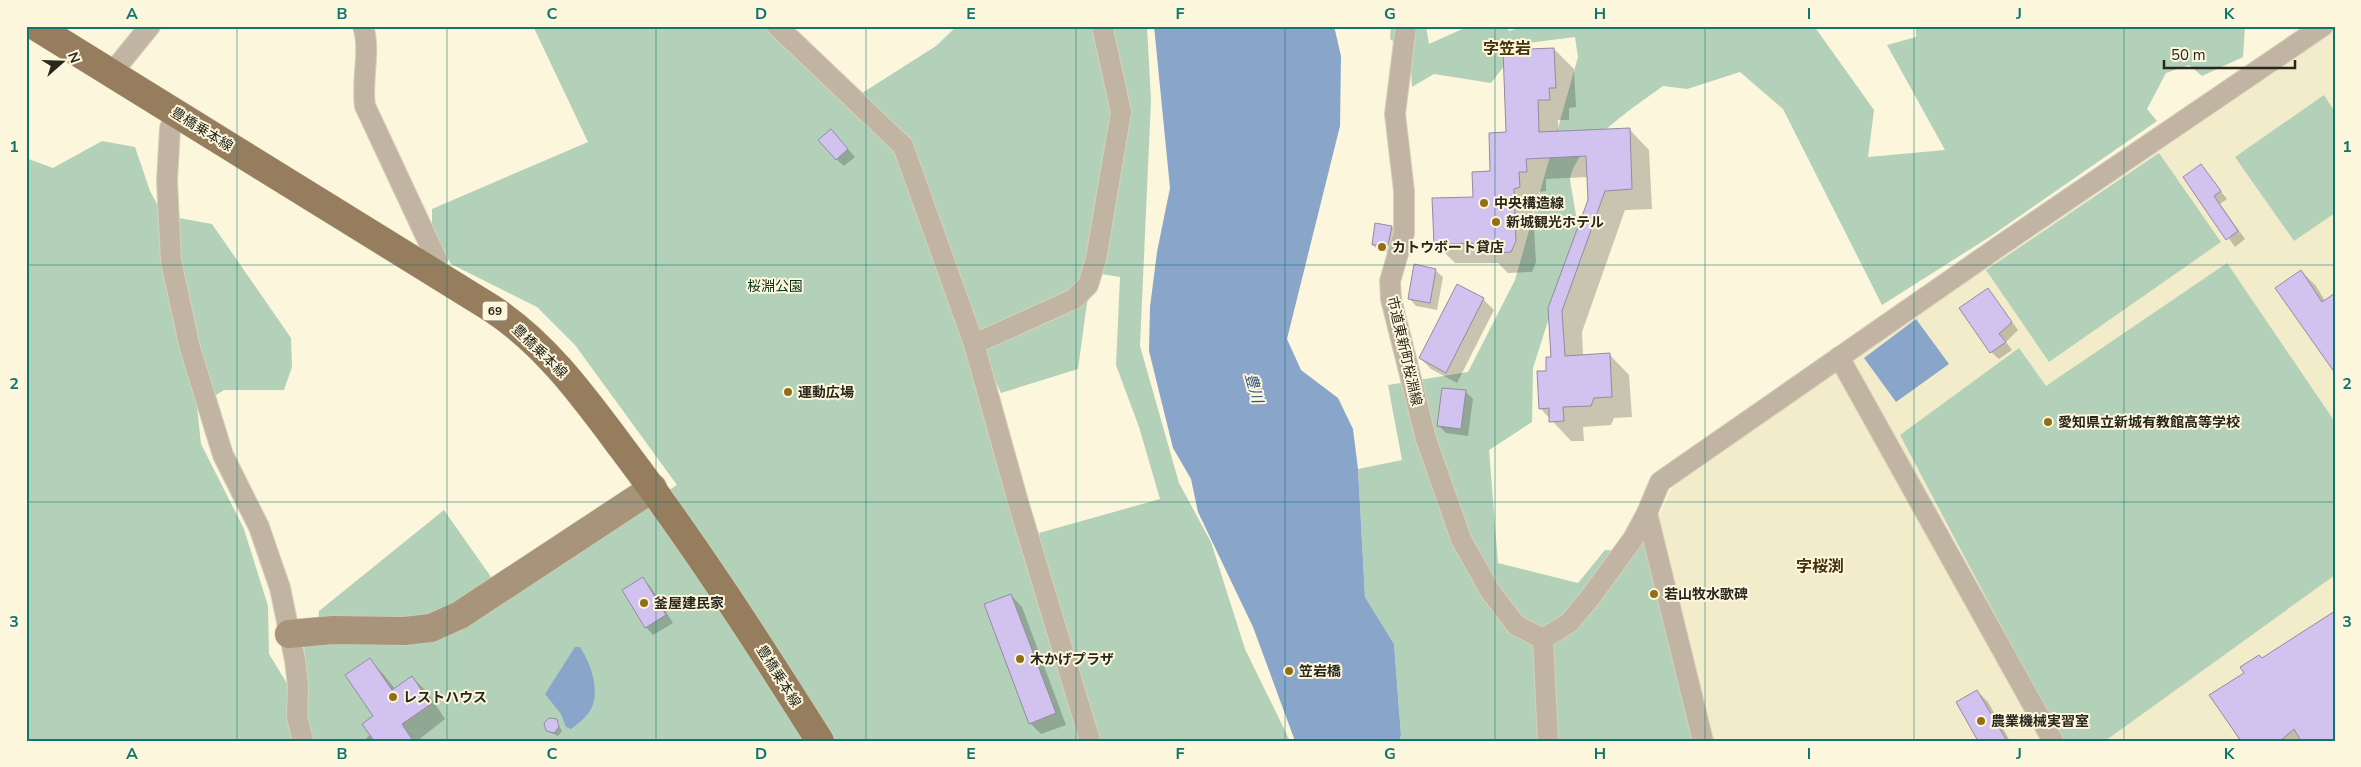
<svg xmlns="http://www.w3.org/2000/svg" width="2361" height="767" font-family="'Nunito Sans','Noto Sans JP',sans-serif">
	<style>
		.built { fill: #f3eccb }
		.green { fill: #b3d1b8; fill-rule: evenodd }
		.water { fill: #89a5ca }
		.shadow { fill: #0003 }
		.building { fill: #d2c2ef; stroke: #938ba2 }
		.lines { fill: none; stroke-linecap: round; stroke-linejoin: round }
		.street-casing { stroke: #d6d1ba; stroke-width: 22 }
		.secondary-casing { stroke: #d6d1ba; stroke-width: 29 }
		.primary-casing { stroke: #d6d1ba; stroke-width: 29 }
		.street { stroke: #c2b4a3; stroke-width: 20 }
		.secondary { stroke: #a8947b; stroke-width: 28 }
		.primary { stroke: #957d5d; stroke-width: 28 }
		.grid { fill: none; stroke: #0f766e; stroke-width: 1; stroke-opacity: 0.55 }
		.poi-dot { fill: #926e15; stroke: #fcf6dc; stroke-width: 2 }
		.labels { text-anchor: middle; stroke-width: 4; stroke-linejoin: round; paint-order: stroke }
		.shield { fill: #fcf6dc; stroke: #686556; stroke-width: 1 }
		.shield-label { font-size: 12px; font-weight: bold; fill: #29271d }
		.street-label { font-size: 14px; fill: #29271d; stroke: #fcf6dc }
		.poi-label { font-size: 14px; font-weight: bold; fill: #29271d; stroke: #fcf6dc; text-anchor: start }
		.park-label { font-size: 14px; fill: #053415; stroke: #fcf6dc }
		.water-label { font-size: 15px; font-style: italic; fill: #2c5384; stroke: #fcf6dc }
		.quarter-label { font-size: 16px; font-weight: bold; fill: #44320a; stroke: #fcf6dc }
		.neatline { fill: none; stroke: #0f766e; stroke-width: 2 }
		.grid-label { font-size: 16px; text-anchor: middle; font-weight: bold; fill: #0f766e }
	</style>
	<rect width="100%" height="100%" fill="#fcf6dc"/>
	<polygon class="built" points="2335,26 2335,741 1711,741 1655,525 1673,485 1850,359"/>
	<g class="green">
		<path d="M533,26H767L848,102L936,46L957,26H1147L1151,100L1140,346L1179,483L1211,542L1245,649L1290,741H26V158L53,168L102,141L135,147L150,191L163,215L212,224L291,338L292,367L284,390H224L197,407L201,444L244,529L268,606L269,654L288,685L306,682L304,645L317,641L319,611L444,510L503,594L677,485L575,345L537,307L451,264L432,232V209L588,142ZM1098,259L1093,277L1076,301L985,338L981,350L1001,393L1078,369L1087,303L1102,274L1120,277L1116,365L1139,427L1160,499L1039,533L1040,538L1024,542L986,422L965,339L1073,296L1086,282L1093,261Z"/>
		<path d="M1391,26H1426L1429,44L1469,26H1505L1509,31L1525,26H1814L1874,110L1868,157L1945,150L1887,45L1916,37V26H2245L2243,57L2202,76L2189,65L2166,73L2147,109L2157,121L1991,236L1882,305L1783,109L1740,72L1687,89L1663,86C1637,105 1574,146 1570,180L1578,227L1533,368L1532,422L1489,450L1498,563L1578,583L1605,550L1624,551L1646,523L1698,741H1399L1401,734L1394,644L1365,597L1358,469L1402,460L1388,385L1468,372L1515,280L1578,57L1575,37L1521,44L1491,83L1434,74L1412,87L1410,54L1390,39Z"/>
		<polygon points="2324,95 2335,112 2335,213 2294,241 2235,157"/>
		<polygon points="2159,153 2221,242 2049,362 1986,270"/>
		<polygon points="2227,263 2335,422 2335,575 2105,741 2062,741 1900,435 2019,348 2046,386"/>
	</g>
	<g class="water">
		<polygon points="1154,26 1334,26 1341,56 1340,126 1287,339 1301,370 1338,398 1353,429 1358,469 1365,597 1394,644 1401,735 1399,741 1295,741 1253,627 1198,512 1191,479 1173,448 1149,351 1150,307 1157,252 1170,188"/>
		<polygon points="1916,319 1949,364 1896,402 1864,358"/>
		<path d="M575,647H580C590,662 600,689 592,707C588,716 579,723 571,729L566,727L561,714L545,694Z"/>
	</g>
	<g class="shadow">
		<polygon points="1554,49 1574,69 1576,107 1569,108 1569,120 1558,120 1558,132 1629,129 1649,150 1652,209 1625,210 1582,332 1583,356 1609,354 1629,375 1632,417 1614,418 1611,425 1583,427 1584,441 1571,441 1540,408 1552,358 1550,309 1589,200 1588,177 1546,179 1546,191 1539,192 1540,207 1533,210 1536,262 1532,272 1508,273 1498,263 1455,263 1435,243 1474,198 1491,172 1508,133"/>
		<polygon points="838,138 855,157 844,166 836,159"/>
		<polygon points="2201,166 2227,199 2220,204 2245,239 2235,247 2185,177"/>
		<polygon points="1392,227 1399,234 1395,252 1380,252 1373,245"/>
		<polygon points="1435,270 1443,277 1437,310 1416,306 1409,298"/>
		<polygon points="2301,271 2316,286 2325,301 2335,371"/>
		<polygon points="1988,290 2018,330 2006,342 2012,350 1999,359 1991,352"/>
		<polygon points="1483,299 1494,310 1457,383 1431,369 1420,358"/>
		<polygon points="1443,389 1466,392 1473,399 1468,436 1446,433 1439,426"/>
		<polygon points="643,579 650,586 673,623 653,635 646,627"/>
		<polygon points="1011,595 1022,607 1066,725 1041,734 1030,723"/>
		<polygon points="370,660 384,675 395,689 412,677 427,692 445,719 417,741 363,741 371,734 375,716"/>
		<polygon points="1977,691 1988,702 2010,741 1979,741"/>
		<polygon points="2211,696 2326,741 2240,741"/>
		<polygon points="556,721 562,731 558,736 547,731"/>
	</g>
	<g class="building">
		<polygon points="1554,48 1556,88 1549,88 1550,100 1538,100 1539,132 1630,128 1632,189 1605,191 1562,311 1565,356 1610,353 1612,397 1594,398 1591,406 1563,407 1564,421 1549,422 1549,408 1539,409 1537,371 1546,371 1546,357 1551,357 1548,308 1588,200 1586,156 1526,159 1527,172 1519,172 1520,187 1514,189 1516,241 1511,252 1487,254 1486,244 1478,243 1434,244 1432,198 1473,197 1472,172 1490,171 1489,133 1506,132 1503,50"/>
		<polygon points="831,129 848,149 836,160 818,140"/>
		<polygon points="2201,164 2221,191 2214,196 2238,231 2226,240 2183,177"/>
		<polygon points="1375,223 1392,226 1388,245 1372,245"/>
		<polygon points="1414,264 1436,269 1430,303 1408,299"/>
		<polygon points="2301,270 2322,302 2335,293 2335,373 2275,288"/>
		<polygon points="1457,284 1484,298 1446,373 1419,358"/>
		<polygon points="1988,288 2012,322 1999,334 2006,342 1990,353 1959,308"/>
		<polygon points="1442,388 1466,390 1461,429 1437,426"/>
		<polygon points="643,577 666,615 645,628 622,590"/>
		<polygon points="1011,594 1056,713 1029,724 984,604"/>
		<polygon points="2335,611 2335,741 2301,741 2294,729 2280,741 2241,741 2209,695 2244,673 2240,667 2259,655 2262,658"/>
		<polygon points="370,658 392,690 412,676 431,704 402,724 413,741 374,741 362,724 373,716 345,675"/>
		<polygon points="1977,690 2007,741 1978,741 1956,702"/>
		<polygon points="549,718 557,719 559,727 554,733 546,731 544,723"/>
	</g>
	<g class="lines">
		<g class="street-casing">
			<g id="street">
				<path d="M363,26C371,51 361,80 365,106L437,260L432,271"/>
				<polyline points="777,26 903,146 974,344 1018,502 1090,741"/>
				<polyline points="1406,26 1395,114 1404,191 1404,233 1390,281 1391,299 1426,439 1461,539 1490,591 1516,625 1543,639"/>
				<polyline points="111,74 150,26"/>
				<polyline points="176,113 170,128 167,181 171,261 190,348 223,455 259,527 280,588 295,660 298,686 297,717 303,741"/>
				<polyline points="974,344 1074,299 1088,285 1096,259 1121,112 1102,26"/>
				<polyline points="1839,357 2053,741"/>
				<polyline points="1647,513 1703,741"/>
				<polyline points="1543,639 1569,623 1589,599 1633,539 1647,513 1660,482 2001,245 2323,26"/>
				<polyline points="1543,639 1548,741"/>
			</g>
		</g>
		<g class="secondary-casing">
			<polyline id="secondary" points="289,634 333,630 404,631 431,628 460,615 653,488"/>
		</g>
		<g class="primary-casing">
			<path id="primary" d="M35,26L491,308C545,343 584,397 622,448C693,542 757,641 820,741"/>
		</g>
		<use href="#street" class="street"/>
		<use href="#secondary" class="secondary"/>
		<use href="#primary" class="primary"/>
	</g>
	<path class="grid" d="M237,26V741M447,26V741M656,26V741M866,26V741M1076,26V741M1285,26V741M1495,26V741M1705,26V741M1914,26V741M2124,26V741M26,265H2335M26,502H2335"/>
	<g class="poi-dot">
		<circle cx="1484" cy="203" r="5"/>
		<circle cx="1496" cy="222" r="5"/>
		<circle cx="1382" cy="247" r="5"/>
		<circle cx="788" cy="392" r="5"/>
		<circle cx="2048" cy="422" r="5"/>
		<circle cx="1654" cy="594" r="5"/>
		<circle cx="644" cy="603" r="5"/>
		<circle cx="1020" cy="659" r="5"/>
		<circle cx="1289" cy="671" r="5"/>
		<circle cx="393" cy="697" r="5"/>
		<circle cx="1981" cy="721" r="5"/>
	</g>
	<g class="labels">
		<rect class="shield" x="482.5" y="301.5" width="25" height="19" rx="4"/>
		<g class="shield-label">
			<text x="495" y="315">69</text>
		</g>
		<g class="street-label">
			<text transform="translate(202 129) rotate(32)" y="5">豊橋乗本線</text>
			<text transform="translate(540 351) rotate(44)" y="5">豊橋乗本線</text>
			<text transform="translate(1405 351) rotate(77)" y="5">市道東新町桜淵線</text>
			<text transform="translate(779 676) rotate(58)" y="5">豊橋乗本線</text>
		</g>
		<g class="poi-label">
			<text x="1494" y="208">中央構造線</text>
			<text x="1506" y="227">新城観光ホテル</text>
			<text x="1392" y="252">カトウボート貸店</text>
			<text x="798" y="397">運動広場</text>
			<text x="2058" y="427">愛知県立新城有教館高等学校</text>
			<text x="1664" y="599">若山牧水歌碑</text>
			<text x="654" y="608">釜屋建民家</text>
			<text x="1030" y="664">木かげプラザ</text>
			<text x="1299" y="676">笠岩橋</text>
			<text x="403" y="702">レストハウス</text>
			<text x="1991" y="726">農業機械実習室</text>
		</g>
		<g class="park-label">
			<text x="775" y="291">桜淵公園</text>
		</g>
		<g class="water-label">
			<text transform="translate(1254 388) rotate(75)" y="5">豊川</text>
		</g>
		<g class="quarter-label">
			<text x="1507" y="54">字笠岩</text>
			<text x="1820" y="572">字桜渕</text>
		</g>
	</g>
	<rect width="2361" height="767" fill="none" stroke="#fcf6dc" stroke-width="55"/>
	<g transform="translate(62 62) rotate(70)" stroke="#fcf6dc" stroke-width="4" paint-order="stroke">
	<path d="M0-4L9 19L0 12L-9 19Z" fill="#29271d"/>
	<text y="-8" font-size="14" font-weight="bold" text-anchor="middle" fill="#29271d">N</text>
	</g>
	<path d="M2164 60v8h131v-8" fill="none" stroke="#29271d" stroke-width="2.5"/>
	<text x="2171" y="60" font-size="15" fill="#29271d" stroke="#fcf6dc" stroke-width="4" paint-order="stroke">50 m</text>
	<rect x="28" y="28" width="2306" height="712" class="neatline"/>
	<g class="grid-label">
		<text x="132" y="19">A</text>
		<text x="342" y="19">B</text>
		<text x="552" y="19">C</text>
		<text x="761" y="19">D</text>
		<text x="971" y="19">E</text>
		<text x="1180" y="19">F</text>
		<text x="1390" y="19">G</text>
		<text x="1600" y="19">H</text>
		<text x="1809" y="19">I</text>
		<text x="2019" y="19">J</text>
		<text x="2229" y="19">K</text>
		<text x="14" y="152">1</text>
		<text x="2347" y="152">1</text>
		<text x="14" y="389">2</text>
		<text x="2347" y="389">2</text>
		<text x="14" y="627">3</text>
		<text x="2347" y="627">3</text>
		<text x="132" y="759">A</text>
		<text x="342" y="759">B</text>
		<text x="552" y="759">C</text>
		<text x="761" y="759">D</text>
		<text x="971" y="759">E</text>
		<text x="1180" y="759">F</text>
		<text x="1390" y="759">G</text>
		<text x="1600" y="759">H</text>
		<text x="1809" y="759">I</text>
		<text x="2019" y="759">J</text>
		<text x="2229" y="759">K</text>
	</g>
</svg>
